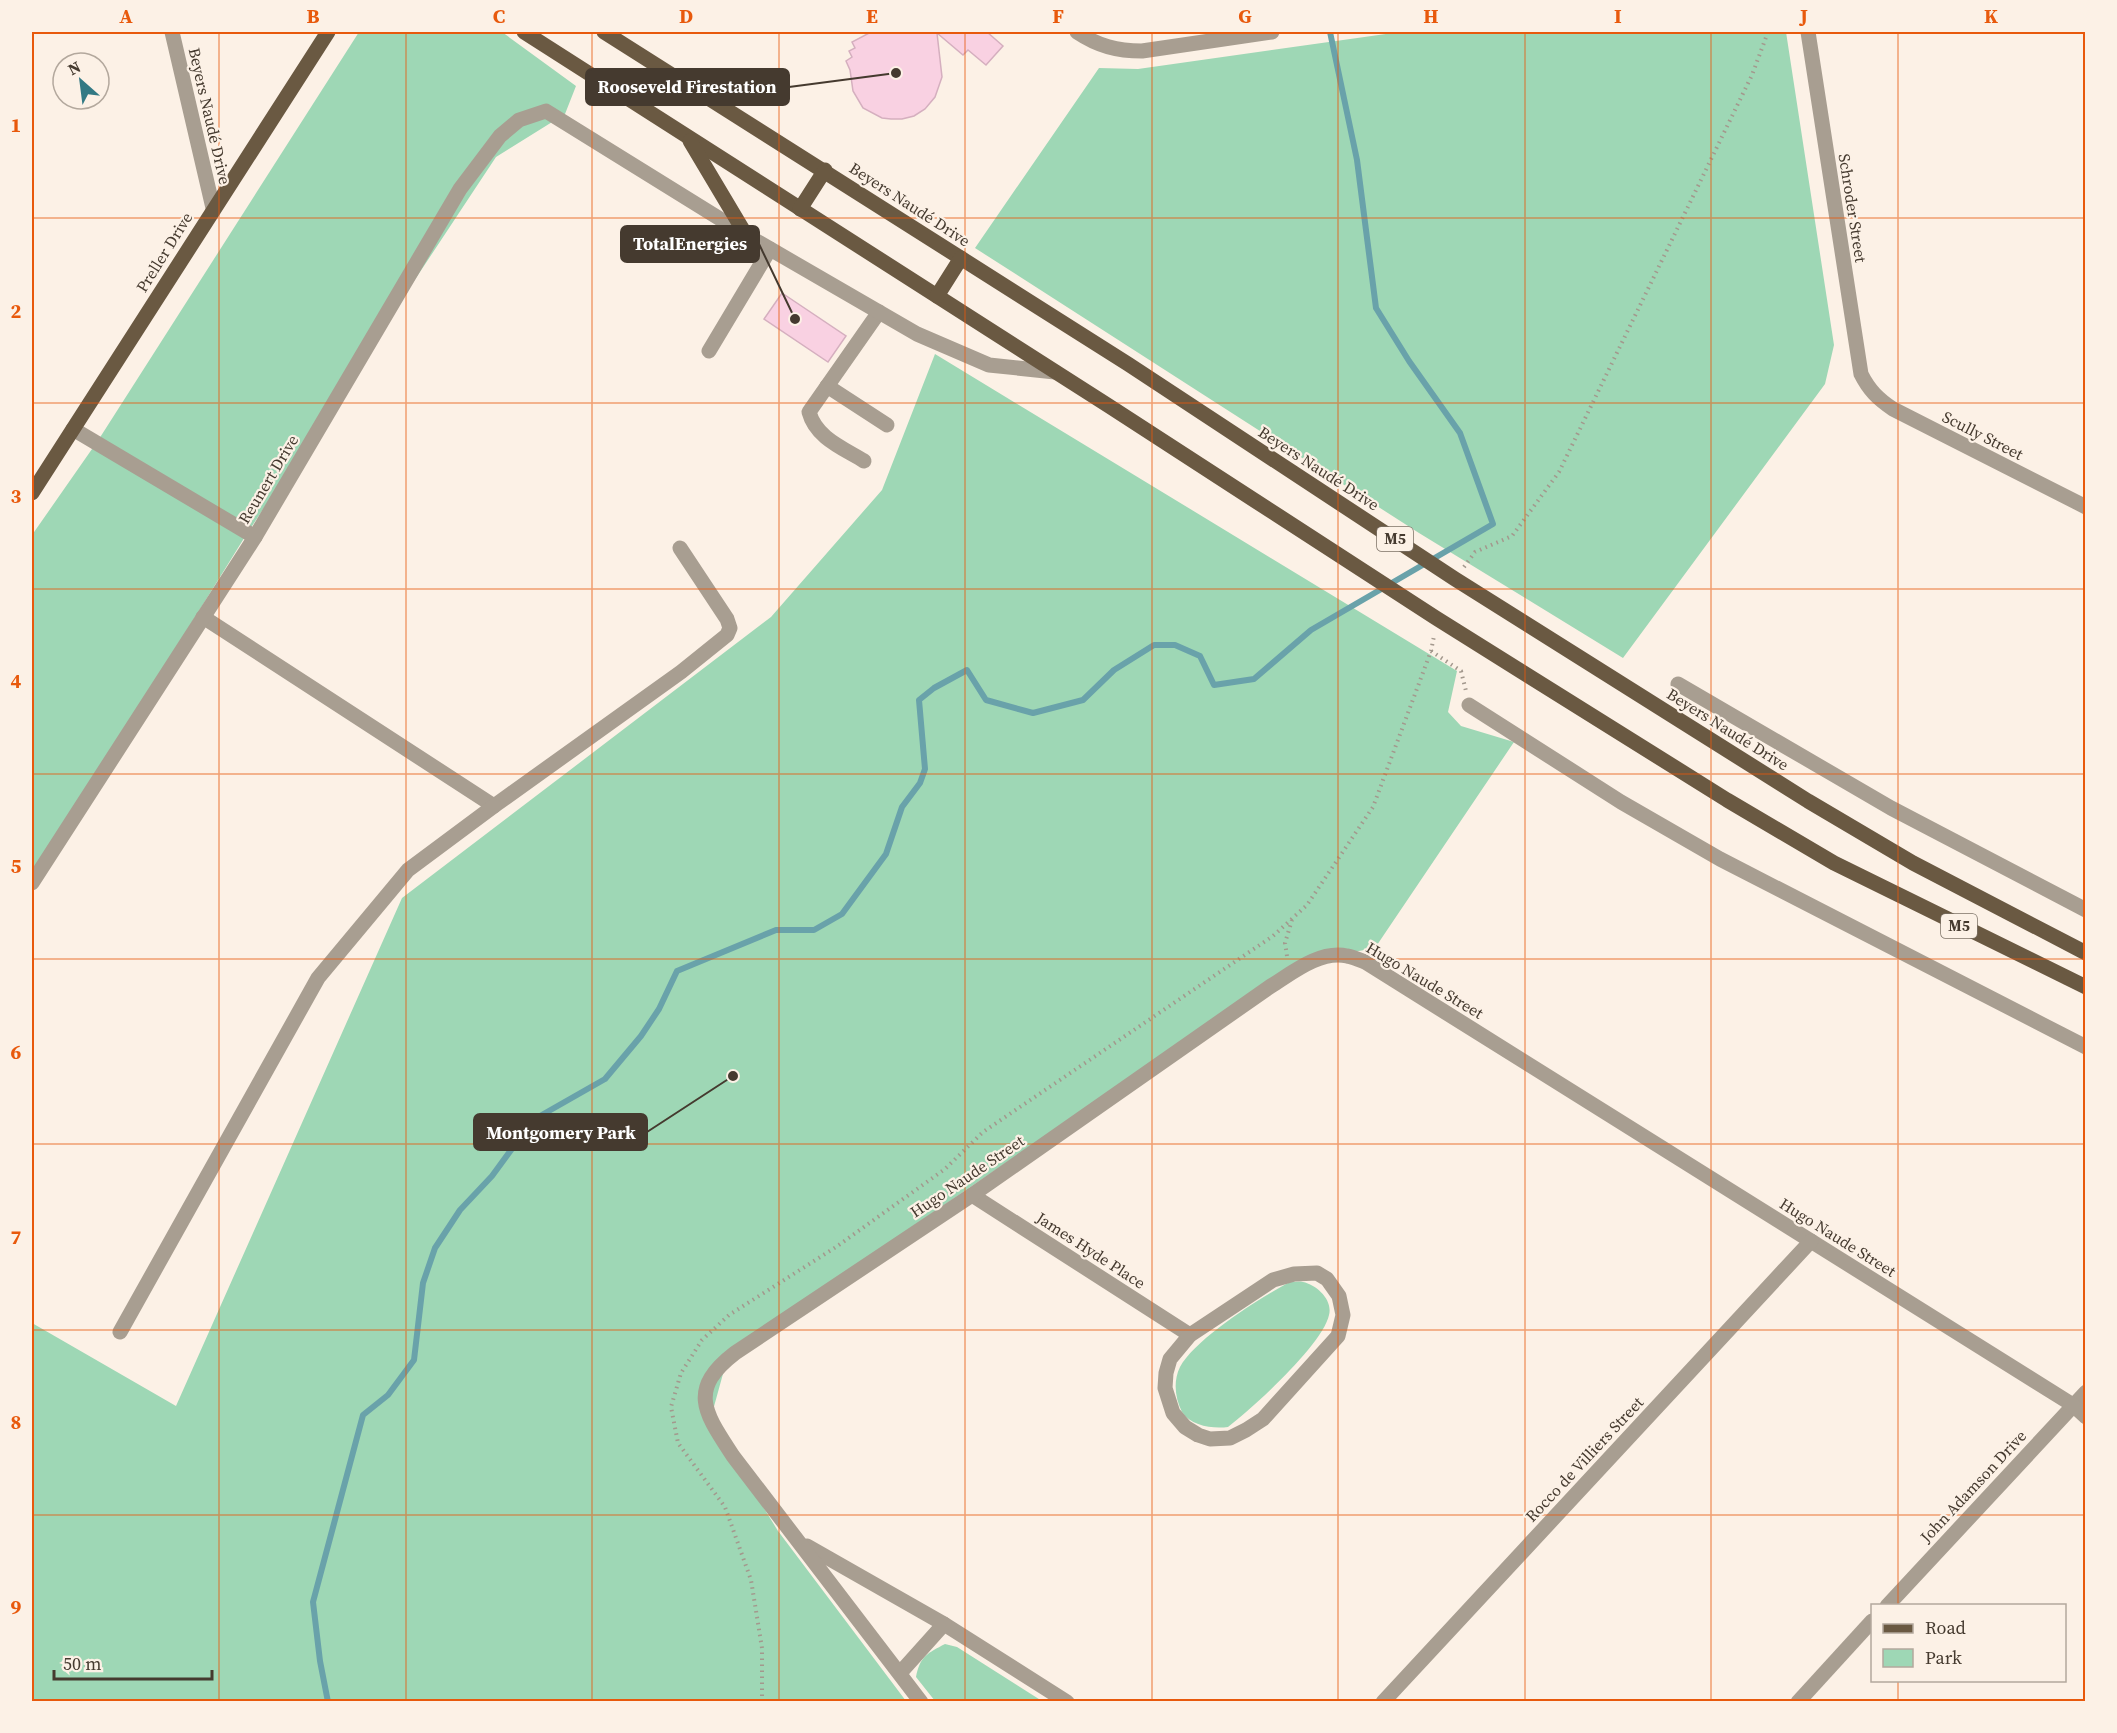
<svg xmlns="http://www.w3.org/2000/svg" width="2117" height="1733" font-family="'Source Serif 4',serif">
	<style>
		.green { fill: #9ed7b5 }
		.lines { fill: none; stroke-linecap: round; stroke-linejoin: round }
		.stream { stroke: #69a2aa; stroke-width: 6 }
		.building { fill: #f9d1e2; stroke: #d5afbf; stroke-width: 1.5 }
		.path { stroke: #a3988d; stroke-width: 4; stroke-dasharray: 1.5 4.5; stroke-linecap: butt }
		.minor { stroke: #a89e91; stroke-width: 15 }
		.major { stroke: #6a5942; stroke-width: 15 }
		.grid { fill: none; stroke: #e8590c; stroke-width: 1.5; stroke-opacity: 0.55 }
		.labels { text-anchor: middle; stroke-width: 4.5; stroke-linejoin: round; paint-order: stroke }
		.shield { fill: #fcf1e6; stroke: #7c7166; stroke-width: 1.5 }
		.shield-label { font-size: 15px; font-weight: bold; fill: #453a2f }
		.street-label { font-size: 16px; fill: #453a2f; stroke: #fcf1e6 }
		.leader { fill: none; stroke: #453a2f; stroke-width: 2 }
		.callout-dot { fill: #453a2f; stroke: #fcf1e6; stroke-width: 2 }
		.callout { fill: #453a2f; stroke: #453a2f; stroke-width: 2 }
		.callout-label { font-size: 18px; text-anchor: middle; font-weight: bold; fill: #fff }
		.neatline { fill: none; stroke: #e8590c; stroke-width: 2 }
		.grid-label { font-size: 20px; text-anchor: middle; font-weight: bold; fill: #e8590c }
	</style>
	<rect width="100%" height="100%" fill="#fcf1e6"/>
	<g class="green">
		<polygon points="359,32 502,32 576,86 565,114 496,157 246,535 32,880 32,535 99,439"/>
		<polygon points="1400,32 1786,32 1834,345 1825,384 1623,658 1419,533 975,248 1099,68 1138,69"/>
		<polygon points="935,354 1457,671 1448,712 1461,726 1514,742 1375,948 1300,962 729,1352 710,1421 778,1531 906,1701 32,1701 32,1323 176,1406 402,898 771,617 882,490"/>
		<path d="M1290,1282C1294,1282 1299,1281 1303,1282C1317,1285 1333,1300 1329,1315C1323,1344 1253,1408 1228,1427C1213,1429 1191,1426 1182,1412C1175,1398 1173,1381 1180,1367C1195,1339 1261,1297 1290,1282Z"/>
		<path d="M945,1644L957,1647L1042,1701H935L916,1677C920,1656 928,1653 945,1644Z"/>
	</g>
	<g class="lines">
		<polyline class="stream" points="328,1702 320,1661 313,1602 363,1415 388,1395 414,1360 423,1283 435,1248 460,1210 492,1176 533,1120 605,1079 641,1036 659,1009 677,971 776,930 814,930 842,914 886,854 902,807 920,783 925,769 919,700 934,688 967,670 986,700 1033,713 1083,700 1114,670 1154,645 1175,645 1200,656 1214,685 1254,679 1311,630 1493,524 1460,433 1409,361 1376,308 1357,160 1330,32"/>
	</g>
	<g class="building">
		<polygon points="871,32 987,32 1003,46 986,65 968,50 963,55 937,33 942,77 935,97 925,109 914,116 902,119 891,119 882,118 863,108 853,91 850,70 846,61 852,57 849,51 855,48 852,42"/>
		<polygon points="782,293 846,336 828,362 764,319"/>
	</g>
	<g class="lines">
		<g class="path">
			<polyline points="1464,567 1475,552 1512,536 1559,472 1752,75 1768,32"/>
			<polyline points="1431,651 1461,671 1466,691"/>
			<polyline points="1287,956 1285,943 1292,920"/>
			<polyline points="762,1702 762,1648 751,1580 725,1507 678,1443 671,1407 681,1373 702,1340 729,1315 836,1247 945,1169 983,1132 1273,936 1307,905 1373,807 1431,651 1434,636"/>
		</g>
		<g class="minor">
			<polyline points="172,32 213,208"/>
			<path d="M1077,32C1098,46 1117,51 1142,51L1272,32"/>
			<path d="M1808,32L1861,374C1869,390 1878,399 1893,409L2086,507"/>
			<polyline points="709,351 770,249"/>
			<polyline points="827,386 887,425"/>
			<polyline points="73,429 255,537"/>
			<path d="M864,461C843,448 816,438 809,412L879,312"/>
			<polyline points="203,617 494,806 681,672 727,635 730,628 727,619 680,548"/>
			<polyline points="1678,684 1891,808 2086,910"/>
			<polyline points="1469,705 1621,802 1720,859 2086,1047"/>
			<polyline points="32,883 255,537 460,189 500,136 519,120 546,111 746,235 917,334 989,365 1055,372"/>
			<polyline points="972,1195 1190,1335"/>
			<polygon points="1317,1273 1327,1279 1339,1296 1343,1315 1338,1336 1263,1419 1246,1430 1230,1438 1210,1439 1198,1435 1185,1427 1173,1413 1165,1388 1166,1373 1170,1359 1190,1335 1273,1280 1294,1274"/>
			<polyline points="120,1332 318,978 408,870 494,806"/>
			<polyline points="807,1546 944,1624 1067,1702"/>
			<polyline points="1887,1606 2086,1392"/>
			<polyline points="900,1673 944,1624"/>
			<path d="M921,1702L733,1456C705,1413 687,1390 735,1353L972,1195L1271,986C1292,973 1320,950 1347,956C1353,957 1360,960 1365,962L2073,1405L2086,1417"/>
			<polyline points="1383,1702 1811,1241"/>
			<polyline points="1798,1702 1872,1621"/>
		</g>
		<g class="major">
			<polyline points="524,32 1109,406 1436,618 1727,800 1834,863 2086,987"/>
			<polyline points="604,32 1128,364 1455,579 1808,801 1913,863 2086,953"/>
			<polyline points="690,141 746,235"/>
			<polyline points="800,209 825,170"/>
			<polyline points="937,296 961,258"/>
			<polyline points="32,493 328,32"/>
		</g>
	</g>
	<path class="grid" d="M219,32V1702M406,32V1702M592,32V1702M779,32V1702M965,32V1702M1152,32V1702M1338,32V1702M1525,32V1702M1711,32V1702M1898,32V1606M32,218H2086M32,403H2086M32,589H2086M32,774H2086M32,959H2086M32,1144H2086M32,1330H2086M32,1515H2086M1898,1680V1702"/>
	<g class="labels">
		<g class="shield">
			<rect x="1377" y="527" width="36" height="24" rx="4.5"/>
			<rect x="1941" y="914" width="36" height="24" rx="4.5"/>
		</g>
		<g class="shield-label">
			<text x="1395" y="544">M5</text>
			<text x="1959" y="931">M5</text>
		</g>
		<g class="street-label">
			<text transform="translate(210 116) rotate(77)" y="6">Beyers Naudé Drive</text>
			<text transform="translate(910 204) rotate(33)" y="6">Beyers Naudé Drive</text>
			<text transform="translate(1853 208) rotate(81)" y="6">Schroder Street</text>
			<text transform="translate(164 252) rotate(-58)" y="6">Preller Drive</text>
			<text transform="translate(1983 435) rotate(27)" y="6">Scully Street</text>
			<text transform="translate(1319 468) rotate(33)" y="6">Beyers Naudé Drive</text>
			<text transform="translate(268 479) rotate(-59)" y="6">Reunert Drive</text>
			<text transform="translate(1728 729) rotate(32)" y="6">Beyers Naudé Drive</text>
			<text transform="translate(1425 980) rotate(31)" y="6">Hugo Naude Street</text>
			<text transform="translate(967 1176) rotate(-34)" y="6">Hugo Naude Street</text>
			<text transform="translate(1838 1237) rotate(32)" y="6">Hugo Naude Street</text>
			<text transform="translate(1091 1250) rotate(33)" y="6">James Hyde Place</text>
			<text transform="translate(1584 1459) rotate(-47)" y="6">Rocco de Villiers Street</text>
			<text transform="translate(1973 1486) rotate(-47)" y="6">John Adamson Drive</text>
		</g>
	</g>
	<path class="leader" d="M896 73L789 87M795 319L759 244M733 1076L647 1132"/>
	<g class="callout-dot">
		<circle cx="896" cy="73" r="6"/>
		<circle cx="795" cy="319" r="6"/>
		<circle cx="733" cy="1076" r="6"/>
	</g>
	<g class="callout">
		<rect x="586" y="69" width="203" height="36" rx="6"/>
		<rect x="621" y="226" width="138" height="36" rx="6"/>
		<rect x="474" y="1114" width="173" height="36" rx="6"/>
	</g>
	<g class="callout-label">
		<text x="687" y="93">Rooseveld Firestation</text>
		<text x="690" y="250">TotalEnergies</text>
		<text x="561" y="1139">Montgomery Park</text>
	</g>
	<rect width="2117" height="1733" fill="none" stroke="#fcf1e6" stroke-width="66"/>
	<rect x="1871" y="1604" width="195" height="78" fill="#fcf1e6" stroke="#b3a89d" stroke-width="1.5"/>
	<rect x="1883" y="1624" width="30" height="9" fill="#6a5942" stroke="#b3a89d" stroke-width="1.5"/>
	<text x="1925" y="1634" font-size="18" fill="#453a2f">Road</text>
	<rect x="1883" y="1649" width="30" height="18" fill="#9ed7b5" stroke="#b3a89d" stroke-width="1.5"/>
	<text x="1925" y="1664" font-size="18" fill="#453a2f">Park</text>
	<g transform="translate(81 81) rotate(332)"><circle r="28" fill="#fcf1e6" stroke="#b3a89d" stroke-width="1.5"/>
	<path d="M0-4.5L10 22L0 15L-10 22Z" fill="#327984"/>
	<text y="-9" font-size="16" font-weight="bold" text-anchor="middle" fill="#453a2f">N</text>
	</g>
	<path d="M54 1670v9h158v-9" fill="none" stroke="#453a2f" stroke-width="3"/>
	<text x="63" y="1670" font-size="18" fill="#453a2f" stroke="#fcf1e6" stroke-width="4.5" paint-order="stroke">50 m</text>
	<rect x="33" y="33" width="2051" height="1667" class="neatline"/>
	<g class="grid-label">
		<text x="126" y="23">A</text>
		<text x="313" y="23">B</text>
		<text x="499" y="23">C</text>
		<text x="686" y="23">D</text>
		<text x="872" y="23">E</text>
		<text x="1058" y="23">F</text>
		<text x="1245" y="23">G</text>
		<text x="1431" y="23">H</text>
		<text x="1618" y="23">I</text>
		<text x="1804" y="23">J</text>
		<text x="1991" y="23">K</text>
		<text x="16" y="132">1</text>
		<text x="16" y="318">2</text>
		<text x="16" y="503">3</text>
		<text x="16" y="688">4</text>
		<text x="16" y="873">5</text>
		<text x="16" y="1059">6</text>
		<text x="16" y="1244">7</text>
		<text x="16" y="1429">8</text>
		<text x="16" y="1614">9</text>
	</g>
</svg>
